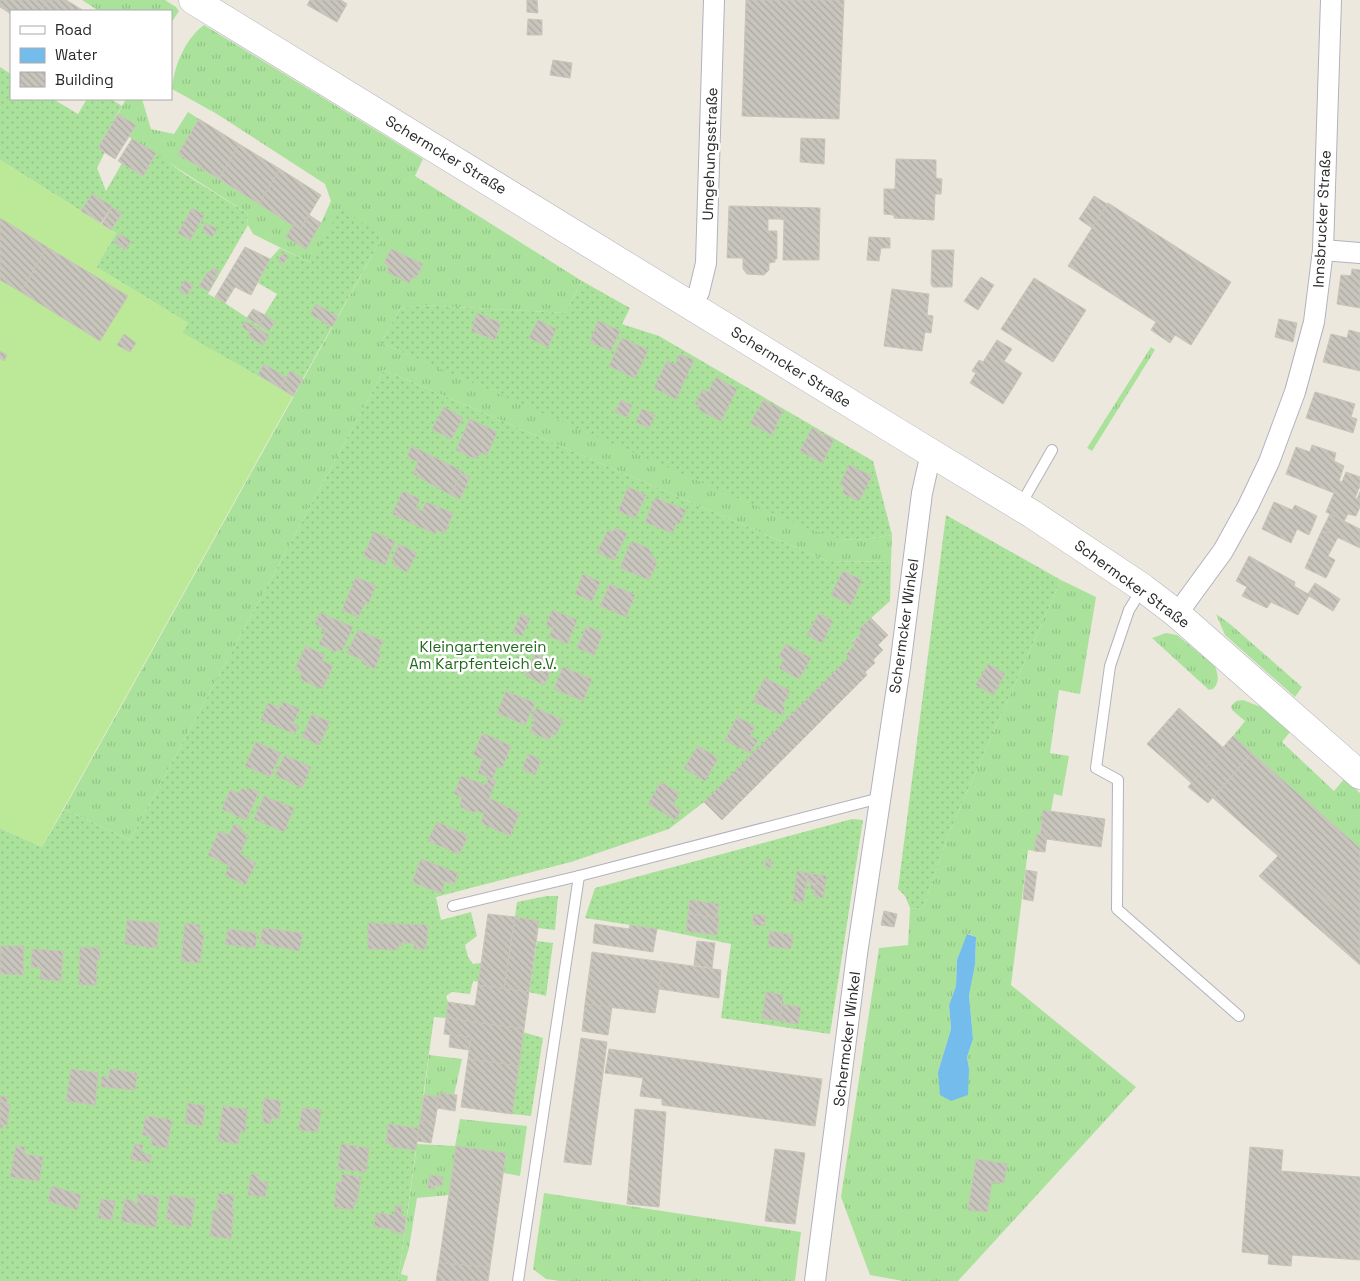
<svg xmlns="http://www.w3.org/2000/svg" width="1360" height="1281" font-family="'Space Grotesk',sans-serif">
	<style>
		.grass { fill: url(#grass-tufts); fill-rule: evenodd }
		.garden { fill: url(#garden-dots) }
		.pitch { fill: #bbe998 }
		.water { fill: #73bcec }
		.building { fill: url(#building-back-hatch); stroke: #c8c5b7 }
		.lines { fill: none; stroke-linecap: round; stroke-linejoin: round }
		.service-casing { stroke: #b1b2bf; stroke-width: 12 }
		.minor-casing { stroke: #b1b2bf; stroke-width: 22 }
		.secondary-casing { stroke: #b1b2bf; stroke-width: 29 }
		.service { stroke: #fff; stroke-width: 10 }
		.minor { stroke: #fff; stroke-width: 20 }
		.secondary { stroke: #fff; stroke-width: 28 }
		.labels { text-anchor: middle; stroke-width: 5; stroke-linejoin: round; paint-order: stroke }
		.street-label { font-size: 15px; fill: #2b2b2b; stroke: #fff }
		.park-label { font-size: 15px; fill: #21681c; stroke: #fff }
	</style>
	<defs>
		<pattern id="grass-tufts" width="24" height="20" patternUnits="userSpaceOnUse" patternTransform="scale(1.25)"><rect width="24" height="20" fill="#aae29c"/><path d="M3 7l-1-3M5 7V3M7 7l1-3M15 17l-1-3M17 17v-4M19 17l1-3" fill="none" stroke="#92c287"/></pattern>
		<pattern id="garden-dots" width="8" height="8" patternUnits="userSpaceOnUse" patternTransform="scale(1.25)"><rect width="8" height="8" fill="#aae29c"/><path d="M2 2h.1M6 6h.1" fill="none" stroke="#92c287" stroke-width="1.8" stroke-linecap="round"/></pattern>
		<pattern id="building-back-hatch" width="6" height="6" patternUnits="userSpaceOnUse" patternTransform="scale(1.25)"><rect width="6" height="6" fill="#c8c5bd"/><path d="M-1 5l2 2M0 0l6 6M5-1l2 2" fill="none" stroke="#aca9a3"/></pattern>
	</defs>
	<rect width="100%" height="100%" fill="#ede8de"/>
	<g class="grass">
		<polygon points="82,0 165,0 176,7 179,11 171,23 171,11 99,11"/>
		<path d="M204,25L423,159L415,176L582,281L565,313L421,305L400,309L381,343L841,539L856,540L892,535L891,562L827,561L384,370L130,840L64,809L383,236L311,263L253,234L248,225L247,213L129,137L136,125L118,114L126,99H142L151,129L174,134L188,112L199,119L178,154L293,225L306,248L321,223L331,201L325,184L217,114L172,89C174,66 185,39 204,25Z"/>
		<polygon points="1151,347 1155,350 1092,451 1087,448"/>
		<path d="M1061,580L1096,597L1080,694L1059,690L1050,753L1069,756L1062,796L1054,794L1051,811L1043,810L1040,834H1037L1034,851L1028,850L1011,985L1136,1087L958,1281H903L870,1275L841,1197L879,948L908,945L910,908L923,909L948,835ZM968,934L976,937L975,965L969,994L973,1039L967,1057L969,1069L938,1072L951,1029L949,1005L956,986L957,960Z"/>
		<polygon points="1216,614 1230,624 1302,687 1295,697 1225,635"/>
		<path d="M1166,633L1177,635L1215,666C1218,675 1220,682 1213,689L1209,690L1152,638Z"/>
		<polygon points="1243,700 1261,707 1290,732 1282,742 1334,791 1344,779 1360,793 1360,848 1233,736 1245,721 1232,710 1231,706 1236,701"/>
		<polygon points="429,1055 462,1059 454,1095 439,1093 439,1097 424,1095"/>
		<polygon points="460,1119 527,1126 520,1176 504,1173 506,1153 456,1146 449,1195 417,1198 409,1248 401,1274 408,1276 407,1281 398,1281 417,1144 455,1146"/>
		<polygon points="544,1193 801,1232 795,1281 560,1281 546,1279 533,1269"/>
	</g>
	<g class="garden">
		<polygon points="0,67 11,74 11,99 53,99 78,114 87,99 111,99 122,106 98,148 105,152 97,168 106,191 122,163 143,176 156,153 183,173 247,213 248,225 208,294 225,303 258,325 277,294 258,283 270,259 280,248 311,263 340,209 383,236 293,396 182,333 188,323 96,267 116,233 111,230 121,213 92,194 81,211 0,160"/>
		<polygon points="582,281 630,308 622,324 659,336 873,461 892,535 856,540 841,539 809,529 381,343 400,309 421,305 565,313"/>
		<polygon points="384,370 827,561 891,562 890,601 859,629 862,632 852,642 855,645 846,653 849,657 704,802 669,829 571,862 436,897 441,920 471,912 477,936 465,945 468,957 473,964 481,963 479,982 473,981 470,994 452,992 446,996 448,1002 446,1018 434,1017 398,1281 0,1281 0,828 42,847 64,809 130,840"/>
		<polygon points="946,515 1061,580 948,835 923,909 910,908 905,896 898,889"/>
		<polygon points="852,819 863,820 830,1034 721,1018 731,944 657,929 585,918 595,888"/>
		<polygon points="547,896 558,896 555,930 538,928 539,921 515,917 517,902"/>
		<polygon points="537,941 553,943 546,996 529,992"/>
		<polygon points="523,1032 543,1038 531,1116 512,1114"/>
	</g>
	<polygon class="pitch" points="0,160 116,233 96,267 188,323 183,333 293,396 42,847 0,828"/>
	<polygon class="water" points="967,934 976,937 975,965 969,995 973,1039 967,1057 969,1069 968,1095 951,1101 940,1095 938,1072 951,1029 949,1005 956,986 957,960"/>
	<g class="building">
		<polygon points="0,0 48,0 41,11 11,11 11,14 0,7"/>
		<polygon points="48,0 66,0 84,11 41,11"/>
		<polygon points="310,0 341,0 347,4 337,22 307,5"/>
		<polygon points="527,0 537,0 538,13 527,12"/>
		<polygon points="746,0 844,0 839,119 742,116"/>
		<polygon points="528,19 542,20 542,35 527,35"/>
		<polygon points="553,60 572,63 570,78 550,75"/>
		<polygon points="118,114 136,125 115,159 98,148"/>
		<polygon points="199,119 239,144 219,179 178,154"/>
		<polygon points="801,138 825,139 824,164 800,162"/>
		<polygon points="132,139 156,153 143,176 118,161"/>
		<polygon points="239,144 280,169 259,204 219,179"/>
		<polygon points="896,159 936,160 936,178 942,179 941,194 935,194 934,220 894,218 894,215 884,214 884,189 895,189"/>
		<polygon points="280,169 321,195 300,230 259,204"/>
		<polygon points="92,194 112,206 101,223 81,211"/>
		<polygon points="1094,196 1107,204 1092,228 1079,219"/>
		<polygon points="1108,203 1231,282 1191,345 1175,335 1170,343 1151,330 1156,322 1068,266"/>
		<polygon points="729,206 782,207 780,219 768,219 768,231 777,231 777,259 775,259 775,262 769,263 769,270 764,275 747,274 743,269 743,258 727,258"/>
		<polygon points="112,207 122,213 111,230 102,224"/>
		<polygon points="782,207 820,208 819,260 783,260 784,220 780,219"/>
		<polygon points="192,208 204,215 190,240 178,233"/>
		<polygon points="309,215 321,223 306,249 286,237 293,225 300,230"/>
		<polygon points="0,218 47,247 21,292 0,280"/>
		<polygon points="206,223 217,229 212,237 202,230"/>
		<polygon points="120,234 131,241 125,250 114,242"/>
		<polygon points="869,237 890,238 890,248 881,248 879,261 867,260"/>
		<polygon points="47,247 128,296 100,341 21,292"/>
		<polygon points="245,247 270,259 251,295 235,287 225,303 215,297"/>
		<polygon points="391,249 423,264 416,278 413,277 409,283 387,272 389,266 384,263"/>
		<polygon points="932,250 954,250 952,287 933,287 931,284"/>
		<polygon points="283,253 288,256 283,264 278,261"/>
		<polygon points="213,268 219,271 216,276 209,273"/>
		<polygon points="1352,269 1360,270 1360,308 1337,304 1341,275 1351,276"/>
		<polygon points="208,272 217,277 209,291 199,286"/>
		<polygon points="981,277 994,285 978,310 964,301"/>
		<polygon points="1034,278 1086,310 1053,362 1001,329"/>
		<polygon points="185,280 193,285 187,295 179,290"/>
		<polygon points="892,289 929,294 927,315 933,316 931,333 925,332 922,351 884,346"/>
		<polygon points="316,304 338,317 332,327 310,314"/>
		<polygon points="253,309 265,315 259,325 247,318"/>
		<polygon points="477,313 501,323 495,340 471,331"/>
		<polygon points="265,315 275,322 269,331 259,325"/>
		<polygon points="1279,319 1297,323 1293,342 1275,337"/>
		<polygon points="538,320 556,329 548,347 529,338"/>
		<polygon points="245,321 254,326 250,332 242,327"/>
		<polygon points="598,321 620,331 611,351 590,342"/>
		<polygon points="254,326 269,335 263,345 248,336"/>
		<polygon points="1349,330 1360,333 1360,371 1323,362 1331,334 1347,338"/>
		<polygon points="124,334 136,343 130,352 117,345"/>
		<polygon points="622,338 648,350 635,378 609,366"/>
		<polygon points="997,340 1012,349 1004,361 1022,373 1003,404 970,383 976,373 972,371 979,360 983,362"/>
		<polygon points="0,351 7,355 4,361 0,358"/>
		<polygon points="680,354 694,360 676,399 654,388 667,361 675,365"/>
		<polygon points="264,364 286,377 280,388 258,375"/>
		<polygon points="290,371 303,379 293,396 280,388"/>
		<polygon points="716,377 737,389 721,421 699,410 700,406 695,404 703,389 708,392"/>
		<polygon points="1315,392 1355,404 1351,417 1357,419 1353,433 1306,418"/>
		<polygon points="621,400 632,405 627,417 615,412"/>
		<polygon points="764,400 783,410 772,435 750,423"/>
		<polygon points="444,407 463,418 451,439 432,429"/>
		<polygon points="642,409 655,415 649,428 636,422"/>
		<polygon points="470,419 497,432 487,455 480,453 478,457 473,458 456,450"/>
		<polygon points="812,428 834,440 822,463 800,451"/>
		<polygon points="1312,445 1336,453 1334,461 1344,466 1339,481 1342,482 1346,472 1360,477 1360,486 1355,498 1357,499 1360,492 1360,507 1356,516 1348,514 1344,521 1326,512 1334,493 1286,474 1296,447 1310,452"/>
		<polygon points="412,446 462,471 451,495 413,474 418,462 407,457"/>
		<polygon points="849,465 872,476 859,501 842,493 845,487 840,484"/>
		<polygon points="461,473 470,477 460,499 451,495"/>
		<polygon points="628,487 646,495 635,518 618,511"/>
		<polygon points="403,491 420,499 416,508 422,511 426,502 453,513 445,533 437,530 435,534 392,514"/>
		<polygon points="655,498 686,510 680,523 676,524 672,533 645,522"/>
		<polygon points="1274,502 1292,510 1295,505 1317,516 1309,535 1297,529 1291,543 1262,529"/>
		<polygon points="1330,514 1360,529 1360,548 1322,530"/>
		<polygon points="615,528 627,533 614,560 597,552 608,530 613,532"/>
		<polygon points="1322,530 1338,537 1328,556 1335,560 1326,578 1305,568"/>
		<polygon points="374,532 395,541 385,565 363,556"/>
		<polygon points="634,542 648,548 657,563 649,580 620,568 630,544 632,545"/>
		<polygon points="399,544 417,553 407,572 393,565 395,561 392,559"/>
		<polygon points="1249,556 1295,582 1294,586 1308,594 1309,596 1298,615 1271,602 1267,608 1242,596 1247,587 1236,581"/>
		<polygon points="843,571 862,580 851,605 831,595"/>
		<polygon points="583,574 600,582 592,601 575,594"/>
		<polygon points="356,577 376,586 368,604 365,603 358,617 342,610"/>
		<polygon points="1315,583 1340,599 1333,611 1309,596 1308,594"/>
		<polygon points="610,584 635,595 626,617 600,606"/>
		<polygon points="552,610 577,620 567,644 549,636 553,628 546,625"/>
		<polygon points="320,613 353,627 342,651 337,649 335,652 319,644 325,632 321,630 323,628 315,624"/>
		<polygon points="819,613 833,621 822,643 807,635"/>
		<polygon points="521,614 530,618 522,636 513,632"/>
		<polygon points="871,618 888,635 878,645 883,650 873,660 875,663 865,672 867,675 722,820 704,802 849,657 846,654 855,645 852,643 862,632 859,629"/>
		<polygon points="587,626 603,633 594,655 577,648"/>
		<polygon points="358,630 383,641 378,653 381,654 374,669 363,664 364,661 347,653"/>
		<polygon points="786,644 811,658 799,679 779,668 784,659 779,656"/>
		<polygon points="306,646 324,655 322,660 333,666 322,689 300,679 302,672 295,669"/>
		<polygon points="536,653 554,663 544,685 525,675"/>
		<polygon points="988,664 1005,674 993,695 976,685"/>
		<polygon points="563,667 592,679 583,701 554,689"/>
		<polygon points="765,678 790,691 782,706 785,708 781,715 753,701"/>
		<polygon points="506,691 535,703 525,725 497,713"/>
		<polygon points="283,702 300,709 293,723 298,725 295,734 261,720 268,703 280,708"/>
		<polygon points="536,708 563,720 556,735 552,734 549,740 530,732 535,719 531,718"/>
		<polygon points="1179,708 1229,753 1197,788 1147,744"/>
		<polygon points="312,714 330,722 319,745 302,737"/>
		<polygon points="737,717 755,726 750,736 758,740 750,753 725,740"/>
		<polygon points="483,733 511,746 502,768 498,766 492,779 478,773 483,760 473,754"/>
		<polygon points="1233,736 1252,753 1208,803 1188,787"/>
		<polygon points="256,742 281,753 270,777 245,766"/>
		<polygon points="698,746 718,758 705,781 684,768"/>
		<polygon points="1252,753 1360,848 1360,929 1213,798"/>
		<polygon points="528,754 541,760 535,775 522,769"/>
		<polygon points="285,755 311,767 302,788 275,775"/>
		<polygon points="461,776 485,785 489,778 496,781 489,798 520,813 510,836 481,823 484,814 476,810 474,813 460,807 462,797 454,794"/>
		<polygon points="661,782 679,793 673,805 681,810 675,820 648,804"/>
		<polygon points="242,788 247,791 249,788 259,792 246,820 222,809 230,790 240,793"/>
		<polygon points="264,796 294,808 284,832 254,819"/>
		<polygon points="1043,810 1105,819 1101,847 1040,838"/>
		<polygon points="437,822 468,836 459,854 428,841"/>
		<polygon points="234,824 242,828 241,832 248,835 240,854 256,863 245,885 225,875 230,866 208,855 219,831 229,835"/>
		<polygon points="1037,834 1047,835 1045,852 1034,851"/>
		<polygon points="1278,856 1360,929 1360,965 1259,876"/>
		<polygon points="421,859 458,873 454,885 445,881 441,893 412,882"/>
		<polygon points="766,859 771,859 771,868 765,867"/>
		<polygon points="1026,870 1037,872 1033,901 1023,899"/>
		<polygon points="797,871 808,873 803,902 793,901"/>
		<polygon points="808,873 827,876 825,885 807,882"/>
		<polygon points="811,883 825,885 823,898 814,896 815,890 810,889"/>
		<polygon points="690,900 719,904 717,918 688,914"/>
		<polygon points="884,911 897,914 894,927 881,925"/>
		<polygon points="488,914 515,917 504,989 478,985"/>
		<polygon points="688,914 719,918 717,935 686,931"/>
		<polygon points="754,914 766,916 764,926 752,924"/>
		<polygon points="515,917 539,921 529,992 504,989"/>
		<polygon points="127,920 159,923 157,948 125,944"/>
		<polygon points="185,923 200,925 199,933 204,934 200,963 181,961"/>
		<polygon points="368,923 428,925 426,949 414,949 414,943 402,943 402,946 398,946 397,950 368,949"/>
		<polygon points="595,924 629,929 630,925 657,929 653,952 593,943"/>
		<polygon points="263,928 303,933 299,951 260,943"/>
		<polygon points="228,929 257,933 255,948 225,944"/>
		<polygon points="770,931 793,935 791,949 768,946"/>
		<polygon points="697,941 715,943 712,968 694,965"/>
		<polygon points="1,946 24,946 23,975 0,974"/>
		<polygon points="80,947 100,948 100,960 97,960 96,985 79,985"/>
		<polygon points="32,949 63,951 61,981 40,979 41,968 31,967"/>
		<polygon points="592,952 663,962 655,1013 585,1004"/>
		<polygon points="663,962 721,970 719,998 659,989"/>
		<polygon points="478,985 529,992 524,1029 446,1018 448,1002 475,1006"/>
		<polygon points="766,992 783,995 779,1021 762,1018"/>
		<polygon points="585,1004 612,1007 608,1035 582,1031"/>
		<polygon points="782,1004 801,1007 798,1024 779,1021"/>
		<polygon points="446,1018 524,1029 519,1066 468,1059 471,1037 444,1034"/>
		<polygon points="450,1035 471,1037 469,1050 449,1047"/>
		<polygon points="581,1038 607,1042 591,1165 564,1162"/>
		<polygon points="609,1049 822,1079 815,1126 662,1105 662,1099 640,1096 643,1078 605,1073"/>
		<polygon points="468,1059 519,1066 512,1114 461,1107"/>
		<polygon points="71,1069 98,1073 95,1105 66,1101"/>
		<polygon points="110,1069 137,1073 135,1090 101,1087 102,1076 109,1077"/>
		<polygon points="439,1093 457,1095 455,1111 437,1108"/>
		<polygon points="424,1095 439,1097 435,1122 420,1120"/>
		<polygon points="0,1096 7,1097 7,1104 10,1104 7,1125 3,1125 2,1129 0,1128"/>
		<polygon points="264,1098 281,1101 279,1119 272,1118 270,1124 263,1122 263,1116 262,1116"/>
		<polygon points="188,1103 205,1106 202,1126 185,1123"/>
		<polygon points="223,1106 247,1109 245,1132 240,1132 238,1144 218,1141"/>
		<polygon points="302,1108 321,1110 318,1132 299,1130"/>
		<polygon points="635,1109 666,1112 659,1207 627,1204"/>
		<polygon points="146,1116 172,1120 167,1148 151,1145 152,1137 142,1135"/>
		<polygon points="420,1120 435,1122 431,1143 417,1141"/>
		<polygon points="388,1124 419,1128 416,1150 392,1147 392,1144 386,1143"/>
		<polygon points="135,1144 143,1145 141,1153 151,1155 150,1163 130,1159"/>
		<polygon points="341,1144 369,1148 366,1172 338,1169"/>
		<polygon points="16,1146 25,1147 24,1154 43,1157 39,1181 10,1177"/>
		<polygon points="456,1146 506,1153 490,1267 439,1263"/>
		<polygon points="1250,1147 1283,1150 1281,1171 1360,1177 1360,1260 1292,1255 1291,1266 1268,1264 1269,1255 1242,1252"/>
		<polygon points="775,1149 805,1153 795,1224 765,1221"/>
		<polygon points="976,1159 1007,1164 1004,1183 992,1182 987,1212 968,1210"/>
		<polygon points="251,1174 259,1175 259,1181 268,1182 265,1197 248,1195"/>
		<polygon points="342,1174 361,1177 357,1203 354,1202 353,1210 334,1207 337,1182 341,1183"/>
		<polygon points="430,1175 443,1177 442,1186 435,1185 435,1189 428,1188"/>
		<polygon points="52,1186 81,1195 77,1210 48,1201"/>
		<polygon points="218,1193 234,1195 232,1209 234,1209 231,1239 210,1236 213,1210 218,1211 218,1207 217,1207"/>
		<polygon points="138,1194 159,1197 156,1227 121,1221 125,1199 132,1200 132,1203 137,1204"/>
		<polygon points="170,1195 195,1199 191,1227 171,1224 172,1220 166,1219"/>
		<polygon points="101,1199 115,1201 112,1220 98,1218"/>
		<polygon points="395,1206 402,1206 401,1216 406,1217 404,1233 391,1232 392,1229 374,1227 376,1213 394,1215"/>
		<polygon points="439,1263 490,1267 488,1281 436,1281"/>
	</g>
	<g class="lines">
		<g class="service-casing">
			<g id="service">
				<polyline points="1020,506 1052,450"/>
				<polyline points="1142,589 1129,610 1110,666 1096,768 1118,780 1117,909 1239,1016"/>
				<polyline points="453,906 579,876"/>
				<polyline points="518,1281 579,876 880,798"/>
			</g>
		</g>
		<g class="minor-casing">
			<g id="minor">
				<polyline points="1323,250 1360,253"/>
				<polyline points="691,305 699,292 706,263 714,0"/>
				<polyline points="1177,614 1223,551 1248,506 1269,462 1295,392 1314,322 1323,250 1331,0"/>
				<polyline points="815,1281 857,954 900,667 922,493 931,453"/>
			</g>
		</g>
		<g class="secondary-casing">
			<polyline id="secondary" points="193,0 931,453 1032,514 1143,588 1177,614 1360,775"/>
		</g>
		<use href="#service" class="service"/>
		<use href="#minor" class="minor"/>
		<use href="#secondary" class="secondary"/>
	</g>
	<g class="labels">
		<g class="street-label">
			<text transform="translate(710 154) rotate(-88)" y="5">Umgehungsstraße</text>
			<text transform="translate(446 155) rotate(31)" y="5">Schermcker Straße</text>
			<text transform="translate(1322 219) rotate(-87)" y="5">Innsbrucker Straße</text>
			<text transform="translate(791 367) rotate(32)" y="5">Schermcker Straße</text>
			<text transform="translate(1132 584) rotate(36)" y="5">Schermcker Straße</text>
			<text transform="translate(904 626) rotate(-82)" y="5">Schermcker Winkel</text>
			<text transform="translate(847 1039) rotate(-83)" y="5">Schermcker Winkel</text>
		</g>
		<g class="park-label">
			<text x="483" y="652">Kleingartenverein<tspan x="483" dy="17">Am Karpfenteich e.V.</tspan></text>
		</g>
	</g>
	<rect x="10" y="10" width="162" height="90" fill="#ffffff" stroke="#aaaaaa"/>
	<rect x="20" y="26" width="25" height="8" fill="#ffffff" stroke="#aaaaaa"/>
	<text x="55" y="35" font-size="15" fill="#2b2b2b">Road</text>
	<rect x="20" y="48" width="25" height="15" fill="#73bcec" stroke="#aaaaaa"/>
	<text x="55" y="60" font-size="15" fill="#2b2b2b">Water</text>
	<rect x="20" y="72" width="25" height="15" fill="url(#building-back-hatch)" stroke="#aaaaaa"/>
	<text x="55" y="85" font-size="15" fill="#2b2b2b">Building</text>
</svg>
